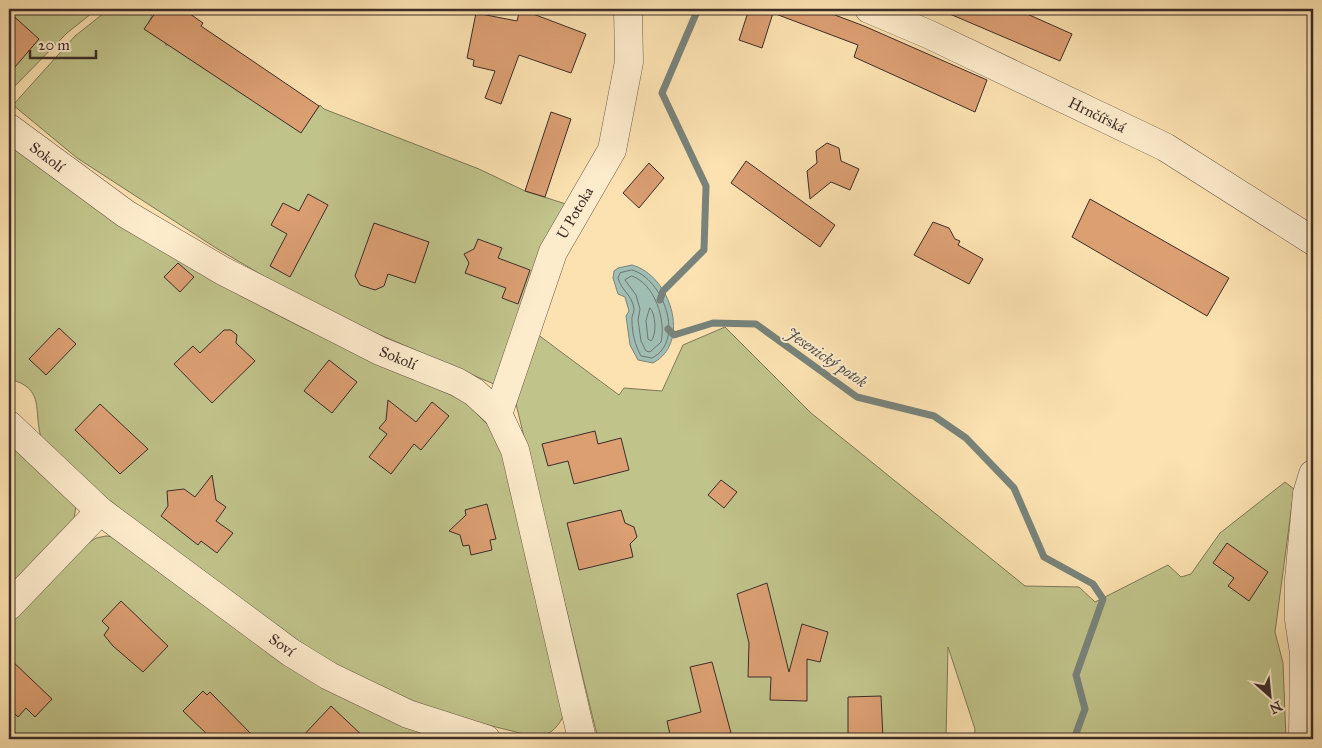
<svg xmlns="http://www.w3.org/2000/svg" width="1322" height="748" font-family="'IM FELL Great Primer',serif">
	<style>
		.green { fill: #c0c38a; stroke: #7e7859 }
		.water { fill: #a0bdb3; stroke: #78837b }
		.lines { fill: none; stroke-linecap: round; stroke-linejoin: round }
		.shore { stroke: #6e756e; stroke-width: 1 }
		.stream { stroke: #78837b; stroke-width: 7 }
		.building { fill: #db9f72; stroke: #3c2d28 }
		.minor-casing { stroke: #6c5a4a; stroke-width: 29 }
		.minor { stroke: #fdeccc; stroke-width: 28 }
		.labels { text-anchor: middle; stroke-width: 4; stroke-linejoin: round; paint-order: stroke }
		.street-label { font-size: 15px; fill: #3c2d28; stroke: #fdeccc }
		.water-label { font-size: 16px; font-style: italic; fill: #55514b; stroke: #fdeccc }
	</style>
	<rect width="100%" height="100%" fill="#fce2b1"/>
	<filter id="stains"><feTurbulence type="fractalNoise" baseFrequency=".004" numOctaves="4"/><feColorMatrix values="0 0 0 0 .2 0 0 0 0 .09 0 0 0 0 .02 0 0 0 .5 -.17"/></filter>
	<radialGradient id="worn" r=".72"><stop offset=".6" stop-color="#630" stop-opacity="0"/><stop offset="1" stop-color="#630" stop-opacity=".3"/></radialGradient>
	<g class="green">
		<polygon points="9,9 97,9 67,33 9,92"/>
		<polygon points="109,9 149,9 152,16 145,29 166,42 166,46 168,44 301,132 320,105 324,109 479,169 525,191 566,204 496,385 318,308 216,248 77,158 13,105 75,36"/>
		<path d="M9,142L174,257L241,296L303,328L464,401L490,427L502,450L563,717C556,730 548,737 532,736L460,718L423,705L384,689L324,658L250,608L96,491L41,437C33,411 46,388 9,379Z"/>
		<polygon points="725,327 811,413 1025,586 1079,587 1095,602 1168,565 1181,577 1191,574 1220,533 1285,482 1294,489 1275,632 1283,663 1286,739 974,739 975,729 948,647 946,739 792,739 791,737 749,735 746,739 598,739 516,404 517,381 537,334 619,395 624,388 662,391 683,345"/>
		<polygon points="18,450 76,506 74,519 9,587 9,451"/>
		<polygon points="106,536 115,537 444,739 9,739 9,622 87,544 96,538"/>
	</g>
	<path class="water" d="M632,265C670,275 692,342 653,363L638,360L630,345L626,316L629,311L625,297L618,294L613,278L614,271L618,268Z"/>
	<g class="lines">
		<g class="shore">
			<path d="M632,270C663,278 686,341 652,358L641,356C635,345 632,333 632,321C631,316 634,314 634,309C632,294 622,292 618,278L620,273Z"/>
			<path d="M632,276C655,284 666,320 661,342L650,352L646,351L641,341L638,320L640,309L636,295L625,280Z"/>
			<path d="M650,308C656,314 657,335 651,341L648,339L646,321Z"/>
		</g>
		<g class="stream">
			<polyline points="660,300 663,291 704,250 706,186 662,93 698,9"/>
			<polyline points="668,329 674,335 713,323 756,324 857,397 934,416 966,438 1014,488 1044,557 1093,584 1103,599 1076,675 1085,709 1074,739"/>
		</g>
	</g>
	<g class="building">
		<polygon points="158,9 183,9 203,23 201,26 319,106 301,133 144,29"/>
		<polygon points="520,9 586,34 571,73 519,55 501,104 485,98 495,71 473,66 474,60 467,58 476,13 517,21"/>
		<polygon points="749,9 819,9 864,26 987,80 975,112 854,57 858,45 773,13 762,48 739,40"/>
		<polygon points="938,9 1016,9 1072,34 1060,61"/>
		<polygon points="9,12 39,39 9,74"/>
		<polygon points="551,112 571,119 545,197 525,191"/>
		<polygon points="827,143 839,148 841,161 859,169 850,190 831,182 810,199 807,171 817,163 816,151"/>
		<polygon points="746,161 835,225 820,247 731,183"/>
		<polygon points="649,163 664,178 639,208 623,193"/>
		<polygon points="308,194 328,205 290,277 270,266 287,234 271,225 283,203 299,211"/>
		<polygon points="1090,199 1229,278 1207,316 1072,237"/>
		<polygon points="933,222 949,228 955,239 960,241 958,245 983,259 969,284 914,255"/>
		<polygon points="374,223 429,242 415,283 388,274 384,286 375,290 360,285 355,276"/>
		<polygon points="478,239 502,248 498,258 530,270 518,304 502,298 506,288 465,273 469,263 464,254 474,249"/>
		<polygon points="178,263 194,277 180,292 164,277"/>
		<polygon points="59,328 76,344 46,375 29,359"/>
		<polygon points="224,330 231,330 237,335 236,343 255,361 212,403 174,364 193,346 200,353"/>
		<polygon points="329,360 357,382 332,413 304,391"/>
		<polygon points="388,400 416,422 432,402 449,416 421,450 414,444 391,474 369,457 387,434 379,428 386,420"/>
		<polygon points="100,404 148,449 120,474 75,430"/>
		<polygon points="595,431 598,444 621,438 629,470 574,484 568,461 548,466 542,444"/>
		<polygon points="212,475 216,500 226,507 216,521 233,533 217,553 201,541 198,545 161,516 168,506 167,491 184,489 195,497"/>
		<polygon points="721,480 737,492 724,508 708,495"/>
		<polygon points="487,504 496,539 490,540 492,550 471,555 469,545 463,546 460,535 449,531 466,515 465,510"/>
		<polygon points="621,510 625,523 634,527 637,537 630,544 633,557 579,570 567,523"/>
		<polygon points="1227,543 1268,572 1249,601 1228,586 1234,578 1213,563"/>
		<polygon points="767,583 789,672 802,624 828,632 820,662 807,659 807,701 770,700 771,677 748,677 749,643 737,594"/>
		<polygon points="121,601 168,646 143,672 113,646 104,635 109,628 102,621"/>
		<polygon points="9,658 52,699 35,717 26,708 18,717 9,708"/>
		<polygon points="712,662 731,733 705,739 671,739 667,721 701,712 690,667"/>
		<polygon points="203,691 207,695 210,692 256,739 212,739 183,711"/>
		<polygon points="881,696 883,739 848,739 848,697"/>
		<polygon points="331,706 366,739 300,739"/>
	</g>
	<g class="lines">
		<g class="minor-casing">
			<g id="minor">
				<polyline points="869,9 928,34 1165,147 1313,241"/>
				<polyline points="9,128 126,214 223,271 380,351 457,382 474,392 498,414 515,450 582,739"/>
				<polyline points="498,414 553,252 612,150 629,62 628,9"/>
				<polyline points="9,425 100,511 290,652 329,676 408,714 486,739"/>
				<polyline points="9,606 100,511"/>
				<polyline points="1303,739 1304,653 1299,620 1299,579 1307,494 1313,474"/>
			</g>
		</g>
		<use href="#minor" class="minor"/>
	</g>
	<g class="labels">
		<g class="street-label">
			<text transform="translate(1097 115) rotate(26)" y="5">Hrnčířská</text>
			<text transform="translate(47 157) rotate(37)" y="5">Sokolí</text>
			<text transform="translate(575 213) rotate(-60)" y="5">U Potoka</text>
			<text transform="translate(398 358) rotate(22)" y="5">Sokolí</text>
			<text transform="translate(282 645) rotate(35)" y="5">Soví</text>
		</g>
		<g class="water-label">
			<text transform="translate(827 357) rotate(34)" y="6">Jesenický potok</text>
		</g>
	</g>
	<rect width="1322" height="748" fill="none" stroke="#fce2b1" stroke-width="30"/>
	<rect x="10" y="10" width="1302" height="728" fill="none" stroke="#3c2d28" stroke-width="2.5"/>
	<rect x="15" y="15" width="1292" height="718" fill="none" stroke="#3c2d28"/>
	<g transform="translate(1270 696) rotate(153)" stroke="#fdeccc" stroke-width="4" paint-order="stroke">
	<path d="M0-4L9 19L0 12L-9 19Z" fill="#3c2d28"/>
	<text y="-8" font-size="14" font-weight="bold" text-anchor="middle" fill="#3c2d28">N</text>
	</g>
	<path d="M30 50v8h66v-8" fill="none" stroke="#3c2d28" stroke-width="2.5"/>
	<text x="38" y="50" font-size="15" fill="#3c2d28" stroke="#fdeccc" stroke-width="4" paint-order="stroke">20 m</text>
	<rect width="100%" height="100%" filter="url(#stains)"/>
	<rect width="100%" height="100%" fill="url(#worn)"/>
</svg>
